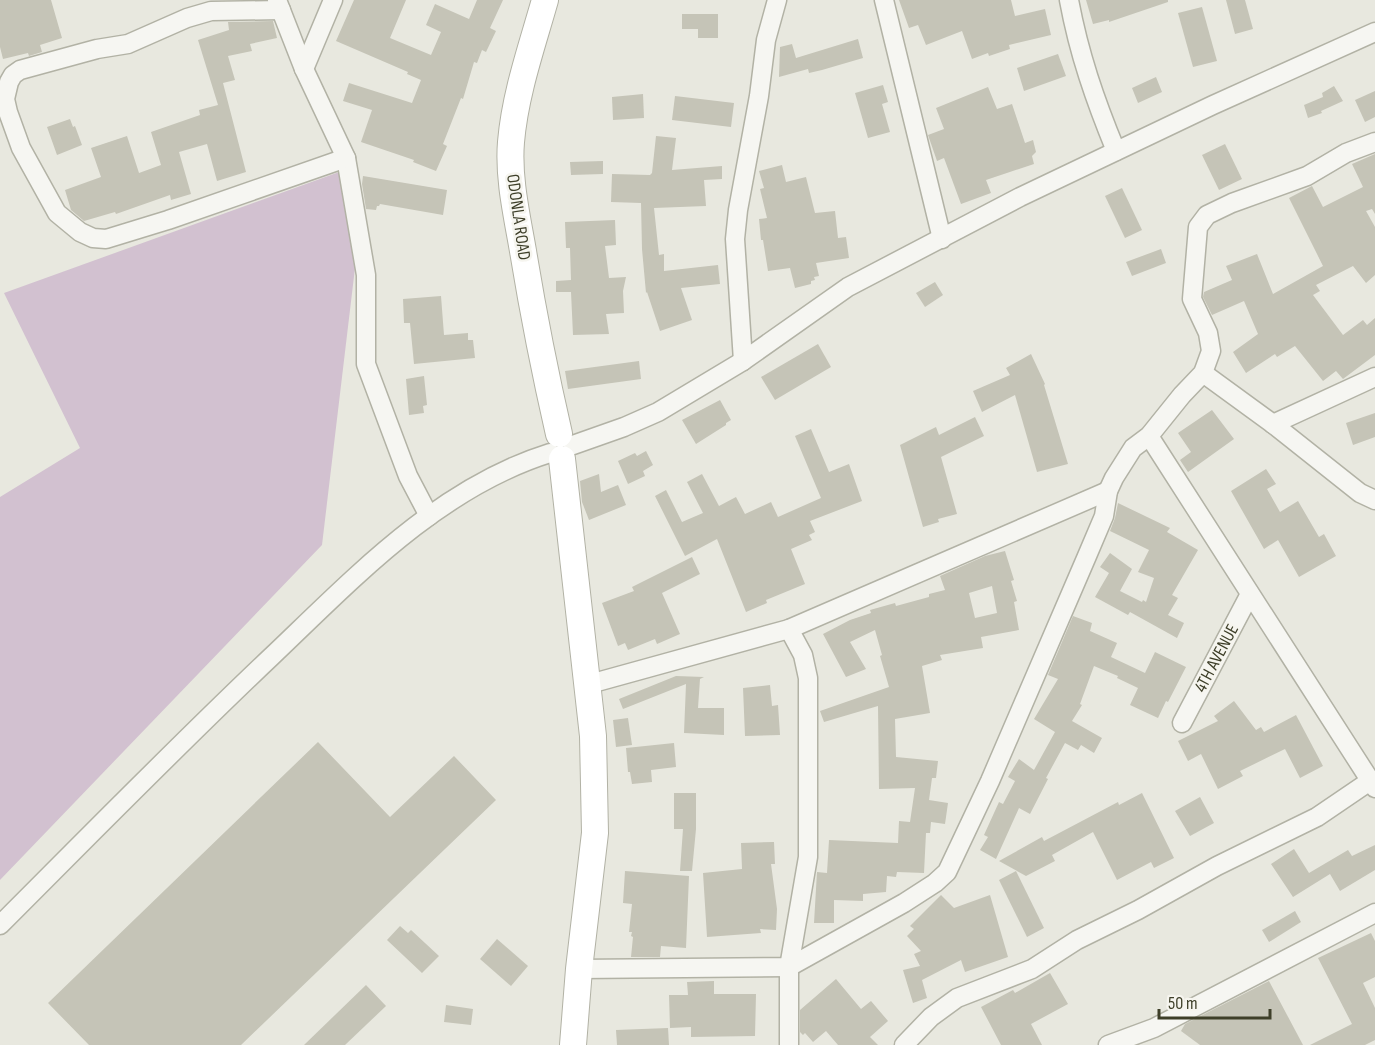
<svg xmlns="http://www.w3.org/2000/svg" width="1375" height="1045" font-family="'Sofia Sans Condensed',sans-serif">
	<style>
		.green { fill: #d2c1d0 }
		.building { fill: #c5c4b7; fill-rule: evenodd }
		.lines { fill: none; stroke-linecap: round; stroke-linejoin: round }
		.street-casing { stroke: #b2b2a5; stroke-width: 21 }
		.secondary-casing { stroke: #b2b2a5; stroke-width: 28 }
		.street { stroke: #f6f6f2; stroke-width: 18 }
		.secondary { stroke: #fff; stroke-width: 26 }
		.labels { text-anchor: middle; stroke-width: 5; stroke-linejoin: round; paint-order: stroke }
		.street-label { font-size: 18px; fill: #3e3f29; stroke: #f6f5ef }
	</style>
	<rect width="100%" height="100%" fill="#e8e8df"/>
	<polygon class="green" points="342,171 355,268 322,545 0,880 0,497 80,448 4,293"/>
	<g class="building">
		<polygon points="0,0 51,0 62,38 40,45 42,52 29,56 28,53 3,59 0,47"/>
		<polygon points="354,0 406,0 390,38 431,55 441,32 426,25 435,4 469,19 477,0 503,0 490,28 496,31 486,52 482,50 477,63 474,62 463,99 461,98 443,144 447,146 436,171 413,162 414,160 361,142 372,110 343,101 349,83 412,103 421,80 407,74 408,72 336,41"/>
		<polygon points="899,0 1011,0 1015,16 1045,9 1051,35 1009,45 1010,49 989,56 988,53 972,59 962,31 926,45 918,25 909,28"/>
		<polygon points="1086,0 1168,0 1168,2 1109,22 1109,20 1093,24"/>
		<polygon points="1226,0 1245,0 1253,29 1235,34"/>
		<polygon points="1202,7 1217,61 1193,67 1178,13"/>
		<polygon points="682,14 718,14 718,38 698,38 698,29 682,29"/>
		<polygon points="273,21 277,38 250,44 252,51 228,56 235,80 223,83 246,172 217,181 207,144 179,152 191,194 171,200 170,195 116,214 115,212 84,221 71,210 65,190 101,177 91,148 127,136 139,173 161,165 151,132 200,115 199,110 218,105 198,40 229,30 228,22"/>
		<polygon points="858,39 863,58 822,70 809,73 808,69 779,77 780,47 792,44 796,58"/>
		<polygon points="1058,54 1066,76 1024,91 1017,68"/>
		<polygon points="1156,77 1162,92 1138,103 1132,88"/>
		<polygon points="883,85 888,102 882,104 890,132 868,138 855,93"/>
		<polygon points="1334,86 1343,101 1321,111 1322,113 1308,118 1304,105 1323,97 1322,93"/>
		<polygon points="988,87 997,109 1012,104 1025,143 1033,140 1036,152 1032,156 1034,164 986,180 991,193 961,204 944,158 937,161 928,135 944,129 936,108"/>
		<polygon points="1375,91 1375,117 1365,122 1355,100"/>
		<polygon points="643,94 644,118 613,120 612,97"/>
		<polygon points="675,96 734,103 731,127 672,120"/>
		<polygon points="70,119 73,127 75,126 82,145 57,155 47,127"/>
		<polygon points="656,136 676,138 672,170 722,166 722,179 704,180 706,206 654,208 659,255 664,254 664,271 718,265 720,284 681,288 692,320 660,331 647,292 646,293 642,249 641,203 611,202 612,174 650,175 652,173"/>
		<polygon points="1225,144 1242,179 1219,190 1202,155"/>
		<polygon points="1375,154 1375,214 1372,209 1366,211 1375,227 1375,275 1366,283 1353,266 1316,285 1320,291 1313,295 1343,335 1363,320 1367,325 1375,318 1375,355 1343,379 1336,371 1323,381 1295,346 1277,357 1275,354 1246,373 1233,352 1258,334 1244,301 1212,315 1203,297 1204,292 1232,280 1226,266 1257,254 1273,294 1323,266 1289,198 1312,186 1323,207 1363,187 1352,164"/>
		<polygon points="603,161 603,174 571,175 570,162"/>
		<polygon points="782,165 786,182 806,177 815,213 835,211 838,238 846,237 849,258 816,263 819,276 814,277 815,280 811,281 811,284 795,288 790,268 768,271 763,240 761,240 759,219 767,218 760,189 764,188 759,171"/>
		<polygon points="363,176 447,190 443,215 380,204 379,206 377,206 376,210 366,209 362,184"/>
		<polygon points="1122,188 1142,230 1125,238 1105,196"/>
		<polygon points="615,220 616,245 605,246 609,278 626,277 623,291 624,313 606,314 609,334 573,335 571,292 556,292 556,281 571,280 570,248 566,248 565,222"/>
		<polygon points="1161,249 1166,263 1132,276 1126,262"/>
		<polygon points="935,282 943,295 925,307 916,293"/>
		<polygon points="441,296 444,335 468,333 468,340 473,340 475,358 414,364 410,323 404,323 403,299"/>
		<polygon points="818,344 831,367 775,400 761,377"/>
		<polygon points="1031,354 1045,384 1044,385 1068,464 1037,472 1015,395 982,412 973,391 1010,375 1006,368"/>
		<polygon points="639,361 641,379 568,389 565,371"/>
		<polygon points="424,376 427,405 423,406 424,413 409,415 406,379"/>
		<polygon points="720,400 731,420 726,423 726,425 696,444 682,420"/>
		<polygon points="1212,410 1234,439 1188,472 1180,460 1191,452 1178,433"/>
		<polygon points="1375,413 1375,437 1353,445 1346,423"/>
		<polygon points="975,417 984,436 941,457 957,514 938,519 939,522 923,527 900,445 936,427 939,435"/>
		<polygon points="811,429 829,472 849,464 862,501 810,521 815,532 809,535 812,540 791,549 805,584 766,600 767,603 746,612 717,539 685,556 655,496 666,490 682,522 703,513 687,482 702,474 719,506 736,497 745,514 771,502 778,517 821,498 795,436"/>
		<polygon points="646,451 653,465 643,471 645,476 628,484 618,461 635,453 637,456"/>
		<polygon points="1266,469 1276,484 1267,489 1280,512 1298,501 1319,537 1324,534 1336,556 1299,577 1278,540 1264,549 1231,491"/>
		<polygon points="599,474 601,492 618,485 626,505 589,520 582,502 580,481"/>
		<polygon points="1118,503 1170,528 1167,532 1198,550 1172,595 1178,598 1168,615 1184,623 1177,638 1130,612 1128,615 1095,597 1109,573 1100,567 1110,553 1132,569 1120,591 1142,602 1143,600 1146,602 1154,578 1138,572 1149,550 1110,531 1115,518"/>
		<path d="M1005,551L1014,580L1011,581L1017,601L1014,602L1019,630L981,637L983,648L940,655L942,660L922,666L930,713L895,719L896,757L938,761L936,778H932L929,800L948,803L945,824L931,822L930,833H926L924,873L897,872L896,877L887,876L886,892L863,894V901L834,900V923H814L817,872L827,873L829,840L898,843L899,821L910,822L915,788L879,789L878,706L824,722L820,711L889,687L880,656L882,655L875,630L850,642L866,669L846,677L823,634L850,620L871,613L870,610L895,603L896,606L929,597V594L945,590L940,576L985,556ZM992,586L997,613L975,618L969,593Z"/>
		<polygon points="692,557 700,574 662,593 680,634 657,644 655,639 628,650 625,643 618,646 602,603 634,591 632,587"/>
		<polygon points="1073,616 1092,623 1090,631 1117,643 1111,657 1145,673 1155,652 1186,667 1168,702 1166,701 1158,718 1130,705 1138,688 1117,678 1118,676 1094,666 1080,704 1082,705 1072,721 1102,738 1094,753 1081,745 1078,750 1065,743 1046,778 1048,779 1030,814 1019,808 996,859 980,850 988,837 984,835 999,802 1003,804 1015,781 1008,777 1019,759 1034,770 1055,732 1034,719 1058,679 1048,675"/>
		<polygon points="676,676 704,677 700,679 698,708 724,708 724,735 684,733 686,684 623,709 619,699"/>
		<polygon points="770,685 772,706 778,705 780,735 745,736 743,688"/>
		<polygon points="1234,701 1256,730 1261,727 1264,732 1296,715 1323,766 1300,778 1285,749 1240,771 1243,776 1218,789 1201,754 1188,761 1178,741 1218,721 1214,716"/>
		<polygon points="628,718 632,745 616,747 613,720"/>
		<polygon points="318,742 390,817 454,756 496,800 241,1045 89,1045 48,1003"/>
		<polygon points="674,743 676,767 651,770 652,782 632,784 630,772 628,772 626,748"/>
		<polygon points="674,793 696,793 696,829 692,871 680,871 683,829 674,829"/>
		<polygon points="1142,793 1174,858 1154,868 1151,862 1117,880 1093,832 1052,855 1055,861 1026,876 999,861 1042,837 1044,841 1118,802 1119,805"/>
		<polygon points="1200,797 1214,823 1190,836 1175,811"/>
		<polygon points="774,842 775,864 771,864 777,909 776,930 760,929 761,933 707,937 703,873 742,869 741,843"/>
		<polygon points="1375,845 1375,870 1340,891 1330,874 1293,897 1271,864 1294,849 1309,873 1348,850 1352,856"/>
		<polygon points="625,871 689,876 686,948 661,946 660,957 631,957 633,937 631,936 632,932 629,932 632,904 623,903"/>
		<polygon points="1016,871 1044,928 1027,937 999,880"/>
		<polygon points="941,895 954,908 990,895 1008,957 965,972 961,960 922,980 927,998 913,1003 903,970 920,966 914,954 921,951 907,936 914,929 910,926"/>
		<polygon points="1295,911 1301,922 1269,942 1262,930"/>
		<polygon points="400,926 408,933 411,930 439,956 422,973 387,940"/>
		<polygon points="1371,933 1375,941 1375,977 1363,983 1375,1008 1375,1040 1365,1045 1310,1045 1352,1024 1318,958"/>
		<polygon points="497,939 528,966 511,986 480,959"/>
		<polygon points="1050,973 1068,1004 1031,1024 1042,1045 1001,1045 981,1007 1013,990 1015,993"/>
		<polygon points="836,979 861,1009 871,1001 888,1021 870,1037 878,1045 838,1045 826,1031 813,1042 805,1033 803,1035 800,1032 800,1010"/>
		<polygon points="714,981 714,994 756,994 755,1036 691,1037 691,1027 670,1028 669,995 688,995 687,982"/>
		<polygon points="1269,981 1303,1045 1200,1045 1181,1031 1185,1024"/>
		<polygon points="366,985 386,1006 345,1045 304,1045"/>
		<polygon points="446,1005 473,1009 471,1025 444,1022"/>
		<polygon points="668,1028 669,1045 617,1045 616,1030"/>
	</g>
	<g class="lines">
		<g class="street-casing">
			<g id="street">
				<polyline points="277,0 304,69 346,158 366,275 366,364 408,476 429,516"/>
				<polyline points="884,0 942,239"/>
				<path d="M1069,0C1079,54 1095,100 1116,151"/>
				<polyline points="281,10 211,11 187,18 128,44 97,49 20,70 13,75 9,82 5,99 8,112 21,148 57,213 80,232 93,238 106,239 168,220 346,158"/>
				<polyline points="304,69 333,0"/>
				<polyline points="743,361 735,239 738,210 759,96 766,40 777,0"/>
				<polyline points="1203,373 1273,424 1360,493 1375,500"/>
				<polyline points="1273,424 1375,377"/>
				<polyline points="1149,436 1375,788"/>
				<polyline points="573,445 624,427 658,412 743,361 848,287 1020,197 1213,105 1375,32"/>
				<polyline points="586,685 789,629 1108,491"/>
				<polyline points="1182,723 1250,594"/>
				<path d="M0,925C90,835 179,744 271,657C354,578 438,488 550,453"/>
				<polyline points="579,969 789,967 904,903 935,883 947,872 990,781 1087,556 1104,516 1108,491 1114,478 1133,448 1149,436 1182,395 1203,373 1211,351 1208,333 1192,299 1198,227 1207,215 1232,203 1307,176 1346,153 1375,142"/>
				<polyline points="789,1045 789,967 808,857 808,678 803,655 789,629"/>
				<polyline points="904,1045 931,1017 957,998 1032,969 1077,940 1138,910 1217,866 1317,817 1370,781"/>
				<polyline points="1108,1045 1154,1028 1375,913"/>
			</g>
		</g>
		<g class="secondary-casing">
			<g id="secondary">
				<path d="M545,0C532,46 515,94 511,142C508,178 517,216 523,251C533,312 545,373 559,434"/>
				<polyline points="562,459 593,736 595,833 579,969 573,1045"/>
			</g>
		</g>
		<use href="#street" class="street"/>
		<use href="#secondary" class="secondary"/>
	</g>
	<g class="labels">
		<g class="street-label">
			<text transform="translate(519 217) rotate(82)" y="6">ODONLA ROAD</text>
			<text transform="translate(1216 658) rotate(-62)" y="6">4TH AVENUE</text>
		</g>
	</g>
	<path d="M1159 1009v9h111v-9" fill="none" stroke="#3e3f29" stroke-width="3"/>
	<text x="1168" y="1009" font-size="18" fill="#3e3f29" stroke="#f6f5ef" stroke-width="4.5" paint-order="stroke">50 m</text>
</svg>
